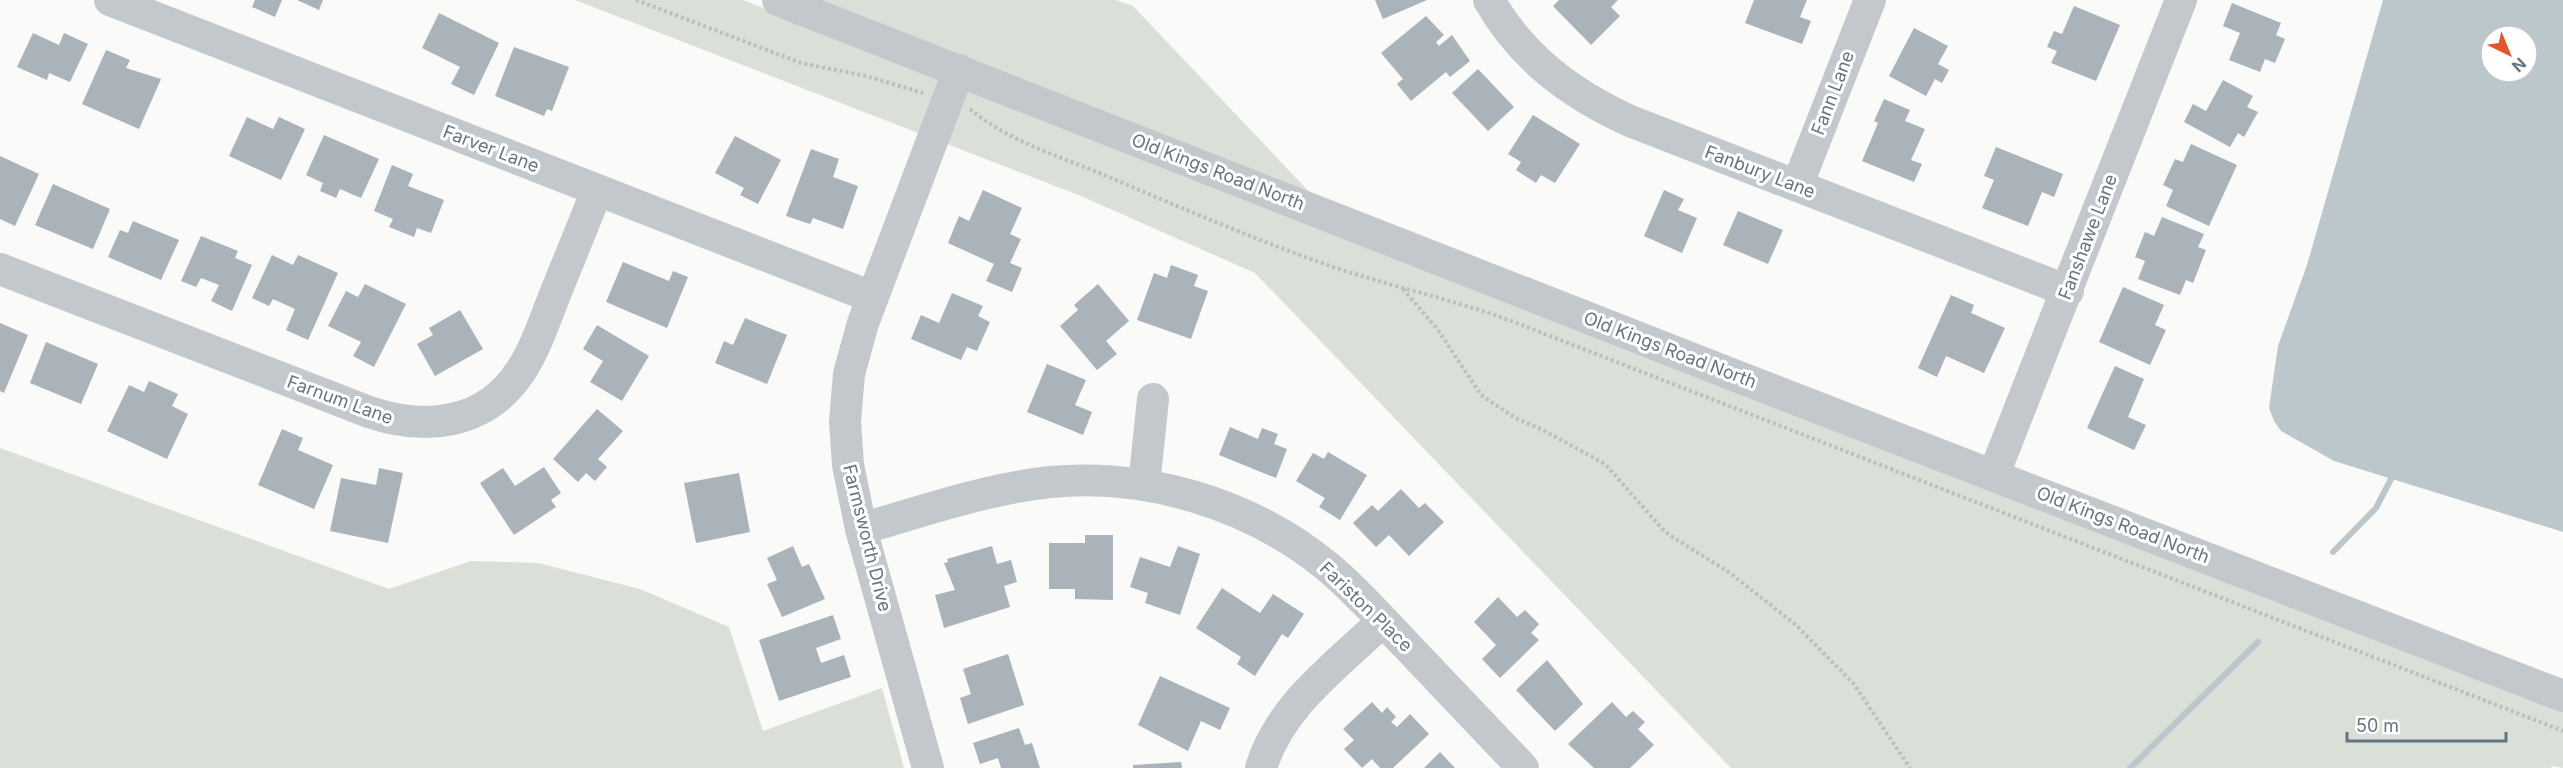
<svg xmlns="http://www.w3.org/2000/svg" width="2563" height="768" font-family="Inter,sans-serif">
	<style>
		.green { fill: #dadfd7 }
		.water { fill: #bbc7cb; fill-rule: evenodd }
		.lines { fill: none; stroke-linecap: round; stroke-linejoin: round }
		.stream { stroke: #bbc7cb; stroke-width: 6 }
		.building { fill: #aab3b9 }
		.path { stroke: #bbbfc2; stroke-width: 4; stroke-dasharray: 3 3; stroke-linecap: butt }
		.minor { stroke: #c3c8cc; stroke-width: 32 }
		.labels { text-anchor: middle; stroke-width: 6; stroke-linejoin: round; paint-order: stroke }
		.street-label { font-size: 18px; fill: #657683; stroke: #fff }
	</style>
	<rect width="100%" height="100%" fill="#fafaf8"/>
	<g class="green">
		<polygon points="575,0 743,0 2563,709 2563,768 2552,766 2551,768 1731,768 1255,273 1081,196"/>
		<polygon points="806,0 1116,0 1133,6 1318,201"/>
		<polygon points="0,448 389,589 471,561 538,563 640,589 729,627 763,731 882,688 904,768 0,768"/>
	</g>
	<path class="water" d="M2383,0H2563V532L2334,461L2281,431L2274,421L2269,408L2278,346L2307,265ZM2491,36H2527V72H2491Z"/>
	<g class="lines">
		<g class="stream">
			<polyline points="2333,552 2376,508 2391,479"/>
			<polyline points="2130,768 2258,642"/>
		</g>
	</g>
	<g class="building">
		<polygon points="255,0 282,0 275,17 252,7"/>
		<polygon points="297,0 323,0 319,10"/>
		<polygon points="1375,0 1427,0 1383,19"/>
		<polygon points="1559,0 1618,0 1611,7 1620,16 1591,45 1553,6"/>
		<polygon points="1754,0 1807,0 1800,17 1811,21 1802,44 1745,23"/>
		<polygon points="2232,3 2281,23 2276,35 2285,39 2275,63 2265,59 2260,72 2229,60 2240,33 2223,26"/>
		<polygon points="2074,6 2120,25 2096,81 2051,63 2057,51 2047,47 2054,31 2062,34"/>
		<polygon points="439,13 499,43 474,95 451,84 460,67 422,48"/>
		<polygon points="1426,16 1444,35 1436,42 1439,46 1452,35 1470,61 1450,77 1446,72 1411,101 1397,84 1403,79 1381,53"/>
		<polygon points="1914,28 1948,46 1938,64 1949,70 1942,83 1935,79 1926,96 1889,76"/>
		<polygon points="33,33 59,45 64,33 88,44 70,82 49,73 47,80 17,67"/>
		<polygon points="514,47 569,67 552,111 547,109 544,116 495,96"/>
		<polygon points="106,50 130,60 126,68 161,79 139,129 82,104"/>
		<polygon points="1478,69 1514,107 1488,131 1452,93"/>
		<polygon points="2223,80 2253,96 2247,107 2258,112 2244,137 2238,133 2230,147 2184,122 2193,104 2206,111"/>
		<polygon points="1884,99 1910,110 1905,121 1925,129 1911,160 1922,164 1914,182 1862,161 1878,123 1874,121"/>
		<polygon points="1533,115 1580,144 1555,183 1541,175 1536,183 1516,170 1521,162 1508,154"/>
		<polygon points="247,117 273,129 279,117 305,129 281,180 229,156"/>
		<polygon points="324,135 379,159 361,198 340,189 336,198 320,191 323,183 306,175"/>
		<polygon points="735,136 781,160 758,204 740,195 744,188 715,173"/>
		<polygon points="2191,144 2237,165 2209,226 2166,206 2173,190 2163,185 2175,159 2183,162"/>
		<polygon points="1996,147 2063,174 2054,197 2042,192 2028,226 1982,208 1994,180 1984,176"/>
		<polygon points="811,149 839,159 833,177 858,186 843,229 813,218 810,224 786,216"/>
		<polygon points="0,156 39,174 15,226 0,219"/>
		<polygon points="392,165 413,174 408,186 444,200 431,233 417,228 414,237 389,227 393,219 374,211"/>
		<polygon points="53,184 110,209 93,249 35,225"/>
		<polygon points="983,190 1022,208 1010,234 1021,239 1010,263 1022,268 1012,292 986,281 994,264 948,243 959,216 969,221"/>
		<polygon points="1664,190 1684,199 1678,210 1697,218 1682,253 1644,236"/>
		<polygon points="1738,211 1783,230 1768,264 1723,245"/>
		<polygon points="2162,217 2204,234 2198,247 2206,250 2193,283 2186,280 2180,295 2138,279 2145,261 2135,257 2145,232 2154,236"/>
		<polygon points="133,221 179,240 161,280 108,257 120,230 128,233"/>
		<polygon points="201,236 238,251 235,258 252,265 232,311 211,301 219,285 201,278 196,287 181,281"/>
		<polygon points="272,255 293,265 298,255 338,273 308,340 286,330 295,309 273,299 269,306 252,298"/>
		<polygon points="623,262 669,281 673,271 688,277 667,328 606,302"/>
		<polygon points="1171,265 1198,275 1194,286 1208,291 1191,339 1137,320 1154,273 1167,278"/>
		<polygon points="365,284 406,304 374,367 353,356 361,342 328,326 346,291 358,297"/>
		<polygon points="1098,284 1129,321 1106,341 1117,354 1097,370 1060,326 1078,310 1074,305"/>
		<polygon points="2123,287 2164,305 2155,325 2166,330 2150,365 2099,342"/>
		<polygon points="952,293 983,306 978,316 990,322 977,351 967,347 961,360 911,339 921,315 939,323"/>
		<polygon points="1951,295 1974,305 1971,313 2005,328 1984,373 1946,356 1937,377 1918,368"/>
		<polygon points="460,310 483,349 435,376 417,344 433,335 429,328"/>
		<polygon points="745,318 787,335 767,384 715,363 724,341 733,345"/>
		<polygon points="0,323 28,335 4,393 0,391"/>
		<polygon points="597,325 649,356 622,401 590,382 603,361 583,349"/>
		<polygon points="46,342 98,364 81,404 30,383"/>
		<polygon points="1047,364 1086,380 1075,405 1092,412 1083,435 1027,412"/>
		<polygon points="2115,366 2144,379 2128,417 2146,425 2134,450 2087,428"/>
		<polygon points="149,381 178,394 172,406 188,414 167,459 107,431 129,385 144,392"/>
		<polygon points="597,409 623,431 598,459 607,467 595,481 586,473 578,482 553,459"/>
		<polygon points="1230,427 1258,439 1262,428 1278,434 1274,444 1287,449 1276,478 1219,455"/>
		<polygon points="282,429 303,438 298,450 333,465 314,509 258,485"/>
		<polygon points="1328,452 1367,475 1340,520 1319,507 1325,498 1296,481 1313,453 1324,459"/>
		<polygon points="544,467 561,493 551,500 556,507 514,535 480,483 503,468 515,486"/>
		<polygon points="379,468 403,473 388,543 330,531 341,478 376,485"/>
		<polygon points="739,473 750,532 696,543 684,483"/>
		<polygon points="1401,489 1419,508 1425,503 1444,522 1409,556 1389,535 1376,547 1353,523 1372,505 1378,511"/>
		<polygon points="1085,535 1113,535 1113,600 1075,599 1075,589 1049,589 1049,543 1085,543"/>
		<polygon points="793,546 802,567 809,564 825,599 782,617 767,584 777,580 767,558"/>
		<polygon points="992,546 997,564 1011,560 1017,582 1004,586 1010,607 944,628 935,595 955,590 944,563 948,562 947,559"/>
		<polygon points="1178,546 1200,554 1180,615 1145,603 1148,593 1130,587 1140,557 1170,567"/>
		<polygon points="1222,588 1260,613 1273,594 1304,614 1288,638 1282,634 1255,676 1237,664 1241,657 1196,628"/>
		<polygon points="1498,597 1517,617 1525,610 1539,624 1531,633 1539,640 1500,678 1482,659 1496,645 1474,622"/>
		<polygon points="833,615 841,639 816,648 821,663 844,655 851,677 779,701 759,640"/>
		<polygon points="1008,654 1024,705 968,724 960,698 971,694 963,669"/>
		<polygon points="1547,660 1583,704 1555,731 1516,690"/>
		<polygon points="1160,676 1230,708 1220,730 1201,721 1188,751 1138,725"/>
		<polygon points="1372,702 1382,713 1387,707 1396,717 1391,722 1397,727 1410,714 1429,734 1393,768 1380,768 1372,759 1362,768 1344,749 1354,740 1343,729"/>
		<polygon points="1612,702 1626,717 1633,711 1645,722 1638,729 1654,745 1630,768 1594,768 1568,744"/>
		<polygon points="1019,728 1025,745 1032,743 1040,768 1001,768 998,758 980,764 973,743"/>
		<polygon points="1440,752 1455,768 1424,768"/>
		<polygon points="1181,762 1182,768 1133,768 1133,765"/>
	</g>
	<g class="lines">
		<g class="path">
			<polyline points="636,0 801,63 866,76 923,93"/>
			<path d="M970,109C1008,141 1059,156 1104,175C1175,205 1246,236 1319,262C1383,285 1450,298 1514,322L2563,731"/>
			<polyline points="1403,289 1438,330 1481,395 1515,418 1543,430 1605,464 1665,532 1730,573 1796,625 1853,683 1910,768"/>
		</g>
		<g class="minor">
			<polyline points="110,0 872,297"/>
			<polyline points="778,0 1736,376 2563,696"/>
			<path d="M1489,0C1522,58 1571,94 1630,121L2068,291"/>
			<polyline points="1797,186 1870,0"/>
			<path d="M0,269L369,412C425,431 485,425 520,372C535,350 544,322 554,297C568,262 583,226 597,190"/>
			<polyline points="1994,474 2181,0"/>
			<polyline points="1144,485 1153,399"/>
			<path d="M861,529C923,511 986,489 1050,482C1147,473 1247,503 1323,563C1354,588 1380,618 1407,646C1446,687 1484,727 1523,768"/>
			<polyline points="928,768 861,529 848,465 845,421 849,374 863,323 959,70"/>
			<path d="M1261,768C1280,705 1337,665 1383,621"/>
		</g>
	</g>
	<g class="labels">
		<g class="street-label">
			<text transform="translate(1833 93) rotate(-69)" y="6">Fann Lane</text>
			<text transform="translate(491 149) rotate(21)" y="6">Farver Lane</text>
			<text transform="translate(1218 172) rotate(21)" y="6">Old Kings Road North</text>
			<text transform="translate(1760 172) rotate(21)" y="6">Fanbury Lane</text>
			<text transform="translate(2088 237) rotate(-69)" y="6">Fanshawe Lane</text>
			<text transform="translate(1670 350) rotate(21)" y="6">Old Kings Road North</text>
			<text transform="translate(340 400) rotate(20)" y="6">Farnum Lane</text>
			<text transform="translate(2123 525) rotate(21)" y="6">Old Kings Road North</text>
			<text transform="translate(867 538) rotate(76)" y="6">Farmsworth Drive</text>
			<text transform="translate(1366 607) rotate(44)" y="6">Fariston Place</text>
		</g>
	</g>
	<g transform="translate(2509 54) rotate(137)"><circle r="28" fill="#ffffff" stroke="#c1c8cd" stroke-width="1.5"/>
	<path d="M0-4.5L10 22L0 15L-10 22Z" fill="#e4572e"/>
	<text y="-9" font-size="16" font-weight="bold" text-anchor="middle" fill="#657683">N</text>
	</g>
	<path d="M2347 732v9h159v-9" fill="none" stroke="#657683" stroke-width="3"/>
	<text x="2356" y="732" font-size="18" fill="#657683" stroke="#ffffff" stroke-width="4.5" paint-order="stroke">50 m</text>
</svg>
